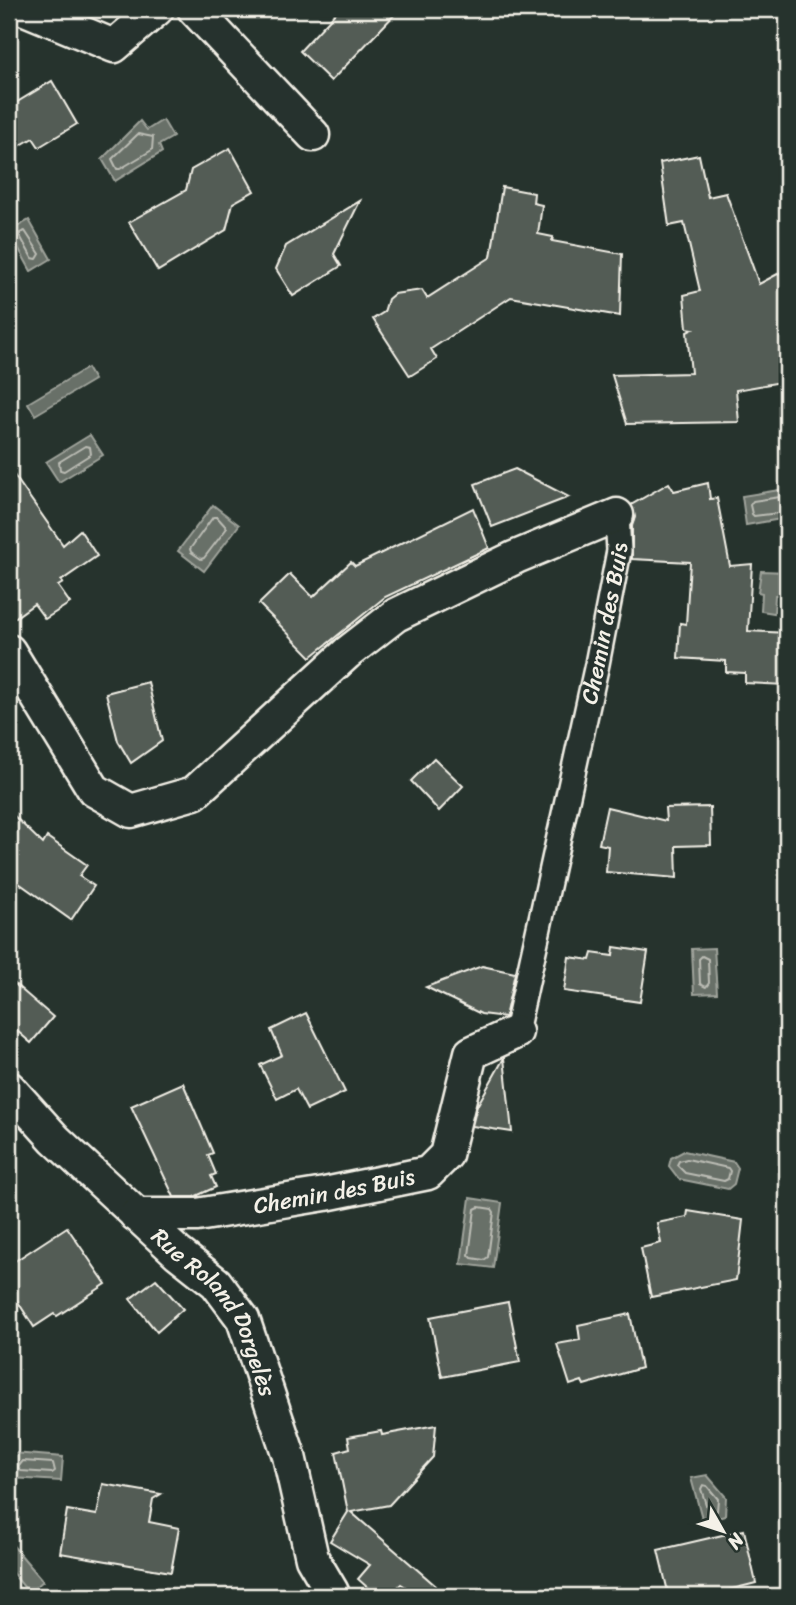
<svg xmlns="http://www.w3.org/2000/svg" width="796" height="1605" font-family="Sriracha,sans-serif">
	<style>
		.water { fill: #676f68; stroke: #9fa39b; stroke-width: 2 }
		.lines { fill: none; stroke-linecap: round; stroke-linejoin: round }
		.shore { stroke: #bcbdb5; stroke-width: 2 }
		.building { fill: #525c55; stroke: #f4f1e8; stroke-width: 2 }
		.pedestrian-casing { stroke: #f4f1e8; stroke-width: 28 }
		.minor-casing { stroke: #f4f1e8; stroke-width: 37 }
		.pedestrian { stroke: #26332d; stroke-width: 23 }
		.minor { stroke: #26332d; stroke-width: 32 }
		.labels { text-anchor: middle; stroke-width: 5; stroke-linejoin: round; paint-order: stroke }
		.street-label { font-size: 23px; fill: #f4f1e8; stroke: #26332d }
	</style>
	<rect width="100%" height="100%" fill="#26332d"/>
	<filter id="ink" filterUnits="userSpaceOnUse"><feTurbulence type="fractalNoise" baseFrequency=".0143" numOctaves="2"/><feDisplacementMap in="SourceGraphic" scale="14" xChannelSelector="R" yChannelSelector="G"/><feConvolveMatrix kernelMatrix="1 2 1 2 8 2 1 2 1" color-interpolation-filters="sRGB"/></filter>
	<g filter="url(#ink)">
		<g class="water">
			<polygon points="163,120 173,137 159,145 162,152 115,181 102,159 140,121 147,130"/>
			<polygon points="29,220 51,259 31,271 9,231"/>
			<polygon points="87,368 94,380 35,415 28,403"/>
			<polygon points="90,435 103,455 59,482 46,462"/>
			<polygon points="786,489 787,518 746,525 742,496"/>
			<polygon points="213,505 239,525 204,571 178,551"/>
			<polygon points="761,571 787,572 787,594 775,595 774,613 761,611 762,593 758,592"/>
			<polygon points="714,948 717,993 694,994 692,949"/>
			<polygon points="684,1151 734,1162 738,1168 734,1184 728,1189 679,1179 669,1166 671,1158"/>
			<polygon points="470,1198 502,1203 493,1268 461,1264"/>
			<polygon points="13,1453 63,1457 61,1481 12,1478"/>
			<polygon points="707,1475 726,1497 725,1516 703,1522 691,1478"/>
			<polygon points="9,1541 43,1581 29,1593 9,1569"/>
		</g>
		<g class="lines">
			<g class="shore">
				<polygon points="138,134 153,137 152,150 120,169 117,169 112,159"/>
				<polygon points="25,231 40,254 37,259 32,258 20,236 20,233"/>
				<polygon points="85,446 90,447 91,454 64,471 60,470 59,462"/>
				<polyline points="787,496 753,501 750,505 752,514 754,516 787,512"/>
				<polygon points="213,517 217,517 227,528 204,558 201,559 191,552 190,549"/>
				<polygon points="702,956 708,959 709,983 706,987 700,984 699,959"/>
				<polygon points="687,1159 728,1168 730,1171 728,1179 724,1181 685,1173 677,1165 679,1161"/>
				<polygon points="479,1207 492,1209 494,1212 488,1257 484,1260 472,1258 469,1255 475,1209"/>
				<polygon points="23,1461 53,1463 55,1471 52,1473 21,1471 18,1467"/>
				<polygon points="703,1485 707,1486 718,1499 717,1511 708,1511 701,1489"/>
			</g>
		</g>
		<g class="building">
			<polygon points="339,9 400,9 331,81 300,51"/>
			<polygon points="52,81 77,124 39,147 33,138 9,152 9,107"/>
			<polygon points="230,148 254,191 233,203 226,230 158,271 129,222 186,190 191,170"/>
			<polygon points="699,155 708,197 726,193 759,284 787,269 787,381 736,390 739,422 627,424 612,375 691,373 687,332 693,329 687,328 684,295 700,291 684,223 669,226 660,163"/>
			<polygon points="502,187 534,193 533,203 542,205 538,234 553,237 552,241 622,254 620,316 511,297 431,349 437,359 410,376 373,319 384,312 388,299 394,294 422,290 427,298 491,257"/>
			<polygon points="360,201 334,254 341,266 293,296 276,269 286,246"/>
			<polygon points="9,468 63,545 80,530 97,556 61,581 63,583 58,586 70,603 45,619 34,604 9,622"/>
			<polygon points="515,469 569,497 492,527 475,484"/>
			<polygon points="669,483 674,491 708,483 710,499 717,498 730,566 752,564 748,631 787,633 787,685 745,683 745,673 726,672 726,661 678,658 680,623 686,624 690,562 632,559 632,526 635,517 631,505"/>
			<polygon points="473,508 489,548 385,597 311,657 259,604 290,574 313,597 351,562 355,566"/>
			<polygon points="148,682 162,741 131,763 118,741 106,693"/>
			<polygon points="434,758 463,786 439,811 411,781"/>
			<polygon points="607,807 666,821 665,808 710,807 711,845 676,846 677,878 606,872 608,846 599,844"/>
			<polygon points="9,811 43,844 47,837 87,865 79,876 94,886 71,920 9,876"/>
			<polygon points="614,947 648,952 640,1002 564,991 569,957 590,960 592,953 613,956"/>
			<polygon points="482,966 515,973 505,1017 481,1014 426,987"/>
			<polygon points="9,979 53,1017 31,1043 9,1024"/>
			<polygon points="306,1013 345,1092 307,1110 296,1089 277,1099 260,1065 282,1055 271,1030"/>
			<polygon points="504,1058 512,1132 472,1126 477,1106"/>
			<polygon points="183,1083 213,1153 208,1155 216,1174 211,1176 216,1187 194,1197 174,1197 131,1106"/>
			<polygon points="688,1211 743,1220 736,1280 651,1297 641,1248 661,1243 657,1223 687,1217"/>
			<polygon points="67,1227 106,1284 57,1316 54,1314 34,1327 9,1288 9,1265"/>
			<polygon points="156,1279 183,1309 157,1332 130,1299"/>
			<polygon points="508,1302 520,1362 442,1377 430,1317"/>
			<polygon points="630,1314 641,1368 584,1385 582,1381 570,1385 557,1344 580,1340 578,1325"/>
			<polygon points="436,1425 433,1457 389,1505 351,1512 436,1586 429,1596 420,1596 401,1584 389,1596 377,1596 358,1579 370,1565 330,1541 348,1512 336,1452 350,1448 348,1437 381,1431 382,1435"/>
			<polygon points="103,1484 161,1494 153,1499 149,1522 179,1528 171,1572 60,1553 67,1510 97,1515"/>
			<polygon points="744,1530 756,1583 705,1596 669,1596 658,1550"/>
		</g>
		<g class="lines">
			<g class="pedestrian-casing">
				<g id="pedestrian">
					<path id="s1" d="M516,1032L597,664L619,551L617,515"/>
				</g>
			</g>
			<g class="minor-casing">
				<g id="minor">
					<polyline points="25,9 114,46 157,9"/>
					<polyline points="194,9 313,135"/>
					<polyline points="9,651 94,790 131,811 194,793 347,653 396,615 516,557 617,515"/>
					<path id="s2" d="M9,1088L55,1139L178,1253L216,1283L243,1319L289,1456L312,1558L332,1592"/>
					<path id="s3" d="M136,1215H197L325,1194L428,1173L446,1155L471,1053L516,1032"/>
				</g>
			</g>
			<use href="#pedestrian" class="pedestrian"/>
			<use href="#minor" class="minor"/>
		</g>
	</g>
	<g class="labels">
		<g class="street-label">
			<text dy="8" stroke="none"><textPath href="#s1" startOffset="418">Chemin des Buis</textPath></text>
			<text dy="8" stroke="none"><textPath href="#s3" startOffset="200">Chemin des Buis</textPath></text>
			<text dy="8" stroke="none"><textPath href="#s2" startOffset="308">Rue Roland Dorgelès</textPath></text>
		</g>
	</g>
	<rect width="796" height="1605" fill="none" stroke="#26332d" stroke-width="35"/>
	<rect x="18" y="18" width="761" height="1570" fill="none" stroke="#f4f1e8" stroke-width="2.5" filter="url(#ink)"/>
	<g transform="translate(723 1531) rotate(129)" stroke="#26332d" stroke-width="5" paint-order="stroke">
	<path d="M0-5L12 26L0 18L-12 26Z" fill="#f4f1e8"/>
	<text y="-10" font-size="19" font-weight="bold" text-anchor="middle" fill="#f4f1e8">N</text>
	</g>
</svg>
